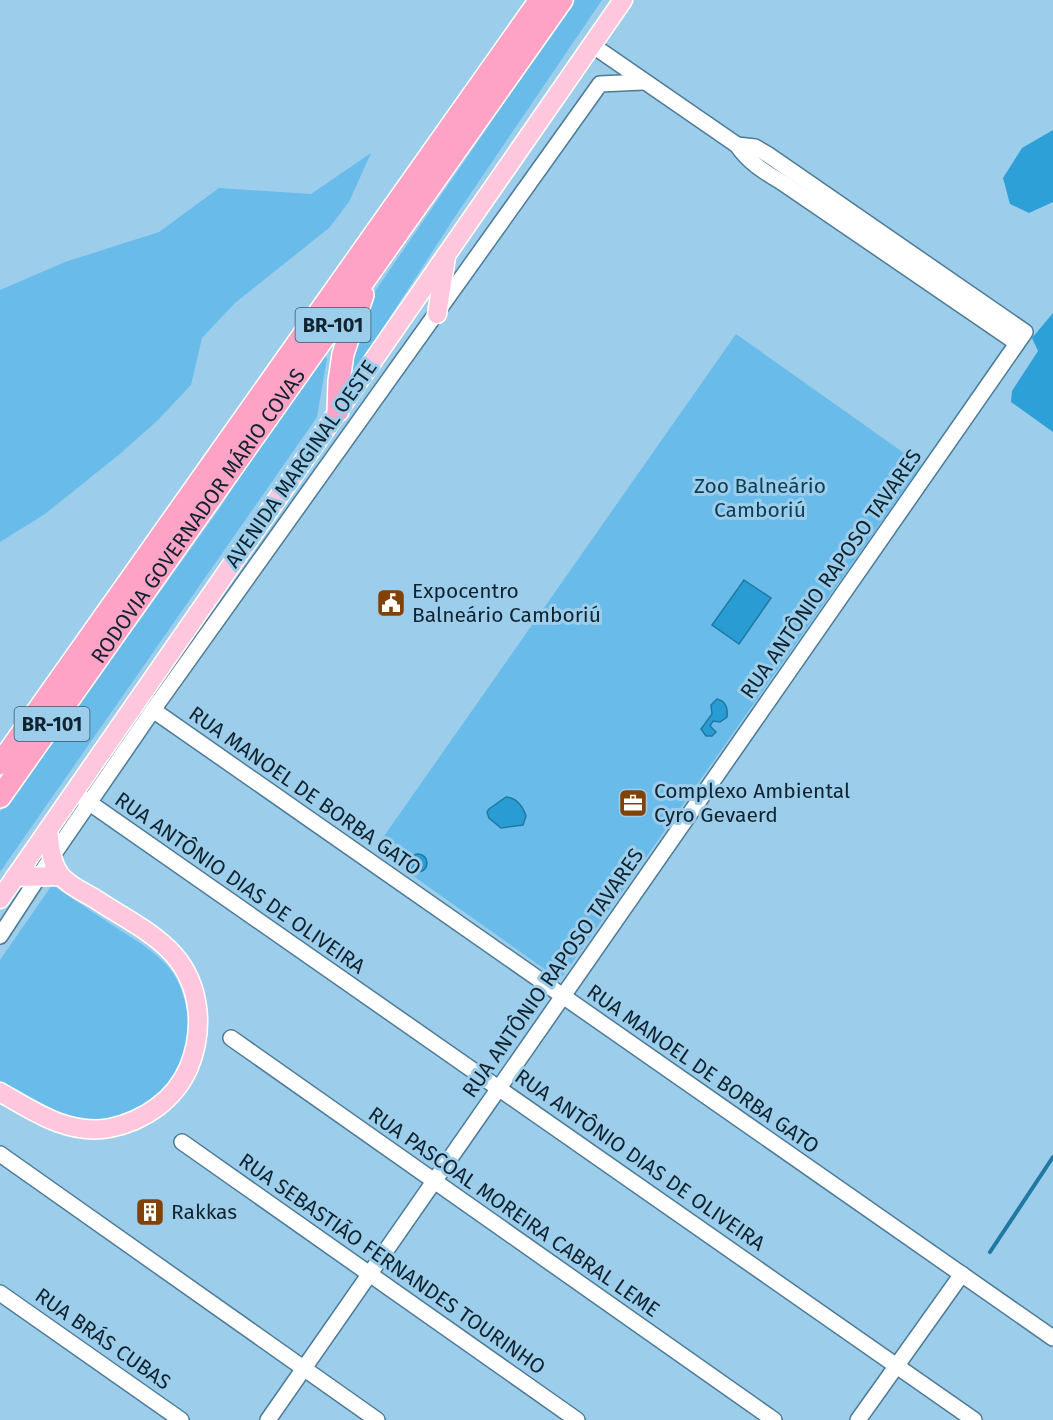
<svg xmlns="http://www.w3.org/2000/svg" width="1053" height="1420" font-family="'Fira Sans',sans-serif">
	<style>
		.green { fill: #69bcea }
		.forest { fill: #2ea0d8 }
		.water { fill: #289cd3; stroke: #2178a2; stroke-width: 1.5 }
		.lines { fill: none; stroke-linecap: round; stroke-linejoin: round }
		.stream { stroke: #2178a2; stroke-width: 4 }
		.minor-casing { stroke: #4c7b96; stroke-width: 18 }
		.major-casing { stroke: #fff; stroke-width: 21 }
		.highway-casing { stroke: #fff; stroke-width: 24 }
		.minor { stroke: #fff; stroke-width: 15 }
		.major { stroke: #fec7dd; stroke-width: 18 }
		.highway { stroke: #fea2c6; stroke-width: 21 }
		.labels { text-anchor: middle; stroke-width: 6; stroke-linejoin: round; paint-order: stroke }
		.shield { fill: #9ccdeb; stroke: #3a5767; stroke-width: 1.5 }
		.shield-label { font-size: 20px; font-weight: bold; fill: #10242f }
		.street-label { font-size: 21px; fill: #10242f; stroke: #9ccdeb }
		.park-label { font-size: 21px; fill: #0f3d54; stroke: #9ccdeb }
		.poi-label { font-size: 21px; fill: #10242f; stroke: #9ccdeb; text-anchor: start }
	</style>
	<rect width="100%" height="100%" fill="#9ccdeb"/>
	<g class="green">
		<polygon points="575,0 602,0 454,218 354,373 347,378 365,306"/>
		<polygon points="371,153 349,202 329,228 235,303 202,338 191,385 158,420 121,453 45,514 0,542 0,290 65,262 159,232 219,188 311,194"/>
		<polygon points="736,334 921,465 560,980 375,849"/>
		<polygon points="324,355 327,358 317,417 0,872 0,812 109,656 135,627 222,505 289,397"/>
		<path d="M52,885C72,898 92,912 112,925C133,939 158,952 173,973C188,996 194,1039 184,1065C181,1072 174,1078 169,1083C145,1111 114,1125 77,1119C50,1115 23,1095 0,1081V960Z"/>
	</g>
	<g class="forest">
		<polygon points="1053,130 1053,202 1029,213 1010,204 1003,178 1022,148"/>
		<polygon points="1053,313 1053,432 1011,402 1012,391 1038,351 1032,338"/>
	</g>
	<g class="water">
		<polygon points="744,580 771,598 739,644 712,625"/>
		<path d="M717,699C726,701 728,708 727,717L720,722L713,721L710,726L716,732L712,736H706L701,729L712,714L711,705Z"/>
		<path d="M506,797C517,798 523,807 526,816L523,825L501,828L489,818L487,812L489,809Z"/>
		<circle cx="418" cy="863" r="9"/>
	</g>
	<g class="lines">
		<polyline class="stream" points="990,1252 1053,1157"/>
		<g class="minor-casing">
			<g id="minor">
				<path d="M592,45L737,145C749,163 765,172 783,183L1017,343"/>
				<polyline points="153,710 1053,1338"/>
				<polyline points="74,792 974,1420"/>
				<polyline points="0,936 47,864 153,710 600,84 643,82"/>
				<polyline points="231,1038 774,1420"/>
				<polyline points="182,1142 577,1420"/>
				<polyline points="0,1154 377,1420"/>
				<polyline points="0,1293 181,1420"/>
				<polyline points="268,1420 1025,332 767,154 755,147 737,145"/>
				<polyline points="858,1420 962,1274"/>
			</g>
		</g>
		<g class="major-casing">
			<g id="major">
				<polyline points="437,314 446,257"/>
				<polyline points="15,877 61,876"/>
				<polyline points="0,899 623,0"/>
				<path d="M0,1092C33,1111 69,1136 110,1128C144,1121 175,1100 189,1067C204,1030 201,986 174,955C154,932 122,917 97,900C86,893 71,887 62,877C51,865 50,846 48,830"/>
			</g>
		</g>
		<g class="highway-casing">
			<g id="highway">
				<polyline points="338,411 339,381 343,354 363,295"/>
				<polyline points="0,764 540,0"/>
				<path id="s1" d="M0,797L562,0"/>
			</g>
		</g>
		<use href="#minor" class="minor"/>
		<use href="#major" class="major"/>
		<use href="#highway" class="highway"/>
	</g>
	<defs>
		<g id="civic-square" transform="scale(1.5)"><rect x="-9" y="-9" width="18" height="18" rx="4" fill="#824207" stroke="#9ccdeb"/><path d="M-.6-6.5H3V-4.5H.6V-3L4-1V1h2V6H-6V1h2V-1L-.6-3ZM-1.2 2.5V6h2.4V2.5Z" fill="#fff"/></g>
		<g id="office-square" transform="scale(1.5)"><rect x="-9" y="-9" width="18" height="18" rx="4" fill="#824207" stroke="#9ccdeb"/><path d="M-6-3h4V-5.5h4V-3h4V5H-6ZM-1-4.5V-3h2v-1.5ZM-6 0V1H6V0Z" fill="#fff"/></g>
		<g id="building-square" transform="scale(1.5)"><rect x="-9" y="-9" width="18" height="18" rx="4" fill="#824207" stroke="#9ccdeb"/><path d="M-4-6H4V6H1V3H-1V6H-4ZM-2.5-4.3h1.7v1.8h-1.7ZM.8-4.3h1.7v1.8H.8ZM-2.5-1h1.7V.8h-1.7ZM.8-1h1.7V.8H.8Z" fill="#fff"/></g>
	</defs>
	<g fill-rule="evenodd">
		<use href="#civic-square" x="391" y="603"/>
		<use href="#office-square" x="633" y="803"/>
		<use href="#building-square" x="150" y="1212"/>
	</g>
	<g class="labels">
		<g class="shield">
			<rect x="295.5" y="308" width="75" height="34" rx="4.5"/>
			<rect x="14.5" y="707" width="75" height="34" rx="4.5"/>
		</g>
		<g class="shield-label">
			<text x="333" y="332">BR-101</text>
			<text x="52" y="731">BR-101</text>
		</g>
		<g class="street-label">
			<text transform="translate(301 464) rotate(-55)" y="7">AVENIDA MARGINAL OESTE</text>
			<text dy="7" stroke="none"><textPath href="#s1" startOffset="344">RODOVIA GOVERNADOR MÁRIO COVAS</textPath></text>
			<text transform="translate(831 574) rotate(-55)" y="7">RUA ANTÔNIO RAPOSO TAVARES</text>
			<text transform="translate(305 791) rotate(35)" y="7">RUA MANOEL DE BORBA GATO</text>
			<text transform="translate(240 883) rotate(35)" y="7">RUA ANTÔNIO DIAS DE OLIVEIRA</text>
			<text transform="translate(553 973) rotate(-55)" y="7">RUA ANTÔNIO RAPOSO TAVARES</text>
			<text transform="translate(703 1069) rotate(35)" y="7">RUA MANOEL DE BORBA GATO</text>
			<text transform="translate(640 1160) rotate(35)" y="7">RUA ANTÔNIO DIAS DE OLIVEIRA</text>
			<text transform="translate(514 1212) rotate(35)" y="7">RUA PASCOAL MOREIRA CABRAL LEME</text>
			<text transform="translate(392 1264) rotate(35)" y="7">RUA SEBASTIÃO FERNANDES TOURINHO</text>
			<text transform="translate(103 1339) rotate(35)" y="7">RUA BRÁS CUBAS</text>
		</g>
		<g class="park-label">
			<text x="760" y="493">Zoo Balneário<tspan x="760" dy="24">Camboriú</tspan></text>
		</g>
		<g class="poi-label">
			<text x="412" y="598">Expocentro<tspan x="412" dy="24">Balneário Camboriú</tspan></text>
			<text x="654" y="798">Complexo Ambiental<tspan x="654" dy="24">Cyro Gevaerd</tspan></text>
			<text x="171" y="1219">Rakkas</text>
		</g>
	</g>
</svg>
